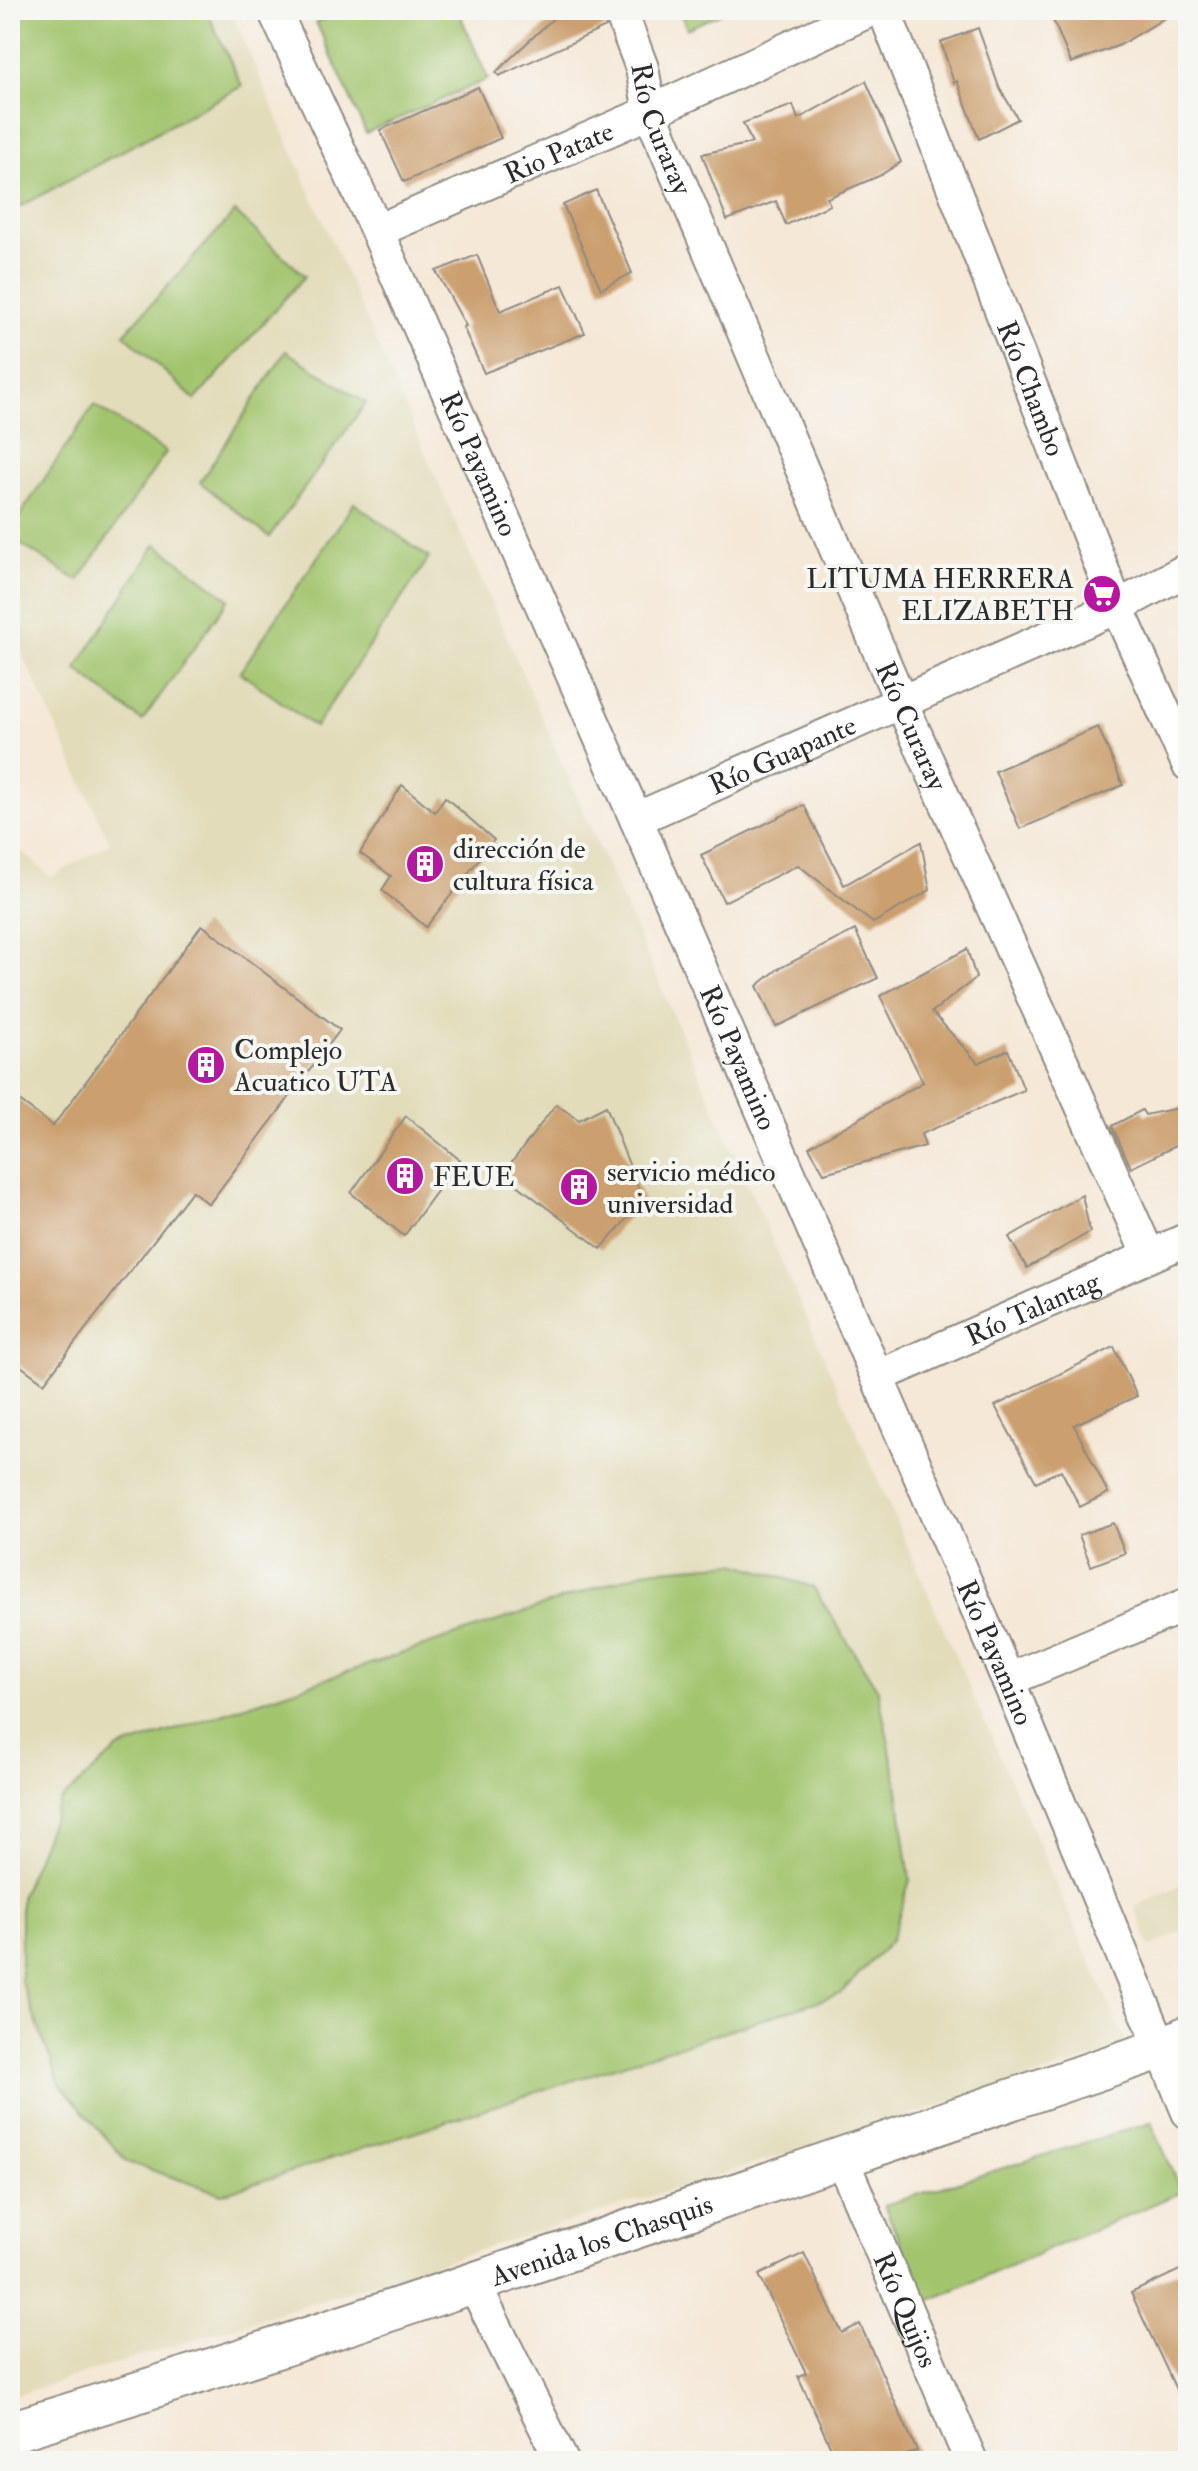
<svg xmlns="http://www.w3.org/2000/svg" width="1198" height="2471" font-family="'IM FELL Double Pica',serif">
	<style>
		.built { fill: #e2dcba }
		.green { fill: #a2c46d; stroke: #66784c; stroke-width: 2 }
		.building { fill: #cb9f6e }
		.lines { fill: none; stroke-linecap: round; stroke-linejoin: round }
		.minor-casing { stroke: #908a81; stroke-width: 36 }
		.tertiary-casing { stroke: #908a81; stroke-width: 44 }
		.minor { stroke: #fff; stroke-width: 32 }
		.tertiary { stroke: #fff; stroke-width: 40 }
		.labels { text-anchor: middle; stroke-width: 8; stroke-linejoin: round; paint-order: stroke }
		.street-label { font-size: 28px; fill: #2b2b2b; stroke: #f6f6f2 }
		.poi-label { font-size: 28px; fill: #2b2b2b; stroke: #f6f6f2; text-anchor: start }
	</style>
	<rect width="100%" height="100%" fill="#f6f6f2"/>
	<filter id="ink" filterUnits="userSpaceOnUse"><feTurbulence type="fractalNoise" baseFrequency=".0125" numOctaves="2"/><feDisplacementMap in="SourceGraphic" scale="16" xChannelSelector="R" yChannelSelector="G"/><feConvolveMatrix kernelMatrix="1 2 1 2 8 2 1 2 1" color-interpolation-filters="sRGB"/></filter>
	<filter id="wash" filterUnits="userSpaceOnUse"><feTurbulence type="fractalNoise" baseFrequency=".006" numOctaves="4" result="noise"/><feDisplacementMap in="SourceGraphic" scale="32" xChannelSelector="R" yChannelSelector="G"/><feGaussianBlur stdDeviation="1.8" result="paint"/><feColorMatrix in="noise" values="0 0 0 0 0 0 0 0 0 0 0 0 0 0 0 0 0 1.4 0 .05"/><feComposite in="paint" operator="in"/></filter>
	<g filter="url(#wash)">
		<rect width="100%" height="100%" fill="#f5e8d7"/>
		<g class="built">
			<polygon points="10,10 230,10 1128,2047 10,2397 10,841 51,877 110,843 10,628"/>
			<polygon points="1188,1881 1188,1928 1150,1947 1134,1907"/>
		</g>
		<g class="green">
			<polygon points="10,10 206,10 242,86 10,212"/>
			<polygon points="343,10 458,10 488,79 366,133 316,22"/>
			<polygon points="679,10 728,10 687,29"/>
			<polygon points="235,212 305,276 195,400 124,334"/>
			<polygon points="286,351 366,403 269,537 200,482"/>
			<polygon points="94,405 166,452 78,581 10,537 10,530"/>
			<polygon points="354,503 429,558 315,727 240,672"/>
			<polygon points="156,544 229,599 142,721 76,669"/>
			<polygon points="735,1563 813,1587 878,1690 897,1784 910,1880 891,1941 840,1994 222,2194 127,2162 60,2084 21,1982 21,1896 60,1801 118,1749 649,1570"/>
			<polygon points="1151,2122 1182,2192 926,2302 884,2205"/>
		</g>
		<g id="blocks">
			<g class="building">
				<polygon points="562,10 601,10 606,27 499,76 496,72"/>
				<polygon points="1049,10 1178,10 1120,45 1071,63"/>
				<polygon points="978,28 999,87 1018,119 979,139 957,81 954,83 941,42"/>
				<polygon points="866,81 901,162 879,176 827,198 830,205 786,225 776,201 727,220 702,154 752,143 743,123 793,105 798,119"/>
				<polygon points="478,87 501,138 404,182 380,130"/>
				<polygon points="596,190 632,273 601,289 563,205"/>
				<polygon points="477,255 500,311 563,285 585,333 484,373 463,327 466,326 436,271"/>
				<polygon points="1098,727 1123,785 1020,829 995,771"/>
				<polygon points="402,785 435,812 445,797 494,840 426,927 382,890 391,876 360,853"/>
				<polygon points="804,805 844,885 921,842 930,890 873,923 798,865 724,902 701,855"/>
				<polygon points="202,925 340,1030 209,1204 192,1191 44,1383 10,1358 10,1094 53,1126"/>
				<polygon points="855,930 878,978 776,1027 757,986 778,969"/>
				<polygon points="967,949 976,978 932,1012 978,1063 1008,1050 1024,1090 921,1134 925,1146 824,1173 809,1147 923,1082 880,996"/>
				<polygon points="556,1104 579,1120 606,1106 643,1200 601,1249 503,1174"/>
				<polygon points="1188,1106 1188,1145 1175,1146 1131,1168 1112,1126 1142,1110 1145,1115"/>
				<polygon points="406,1116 460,1160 404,1236 351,1193"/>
				<polygon points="1082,1195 1090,1232 1027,1268 1009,1237"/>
				<polygon points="1114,1347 1137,1396 1074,1425 1108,1493 1080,1507 1061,1470 1036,1482 995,1406"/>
				<polygon points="1113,1523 1125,1553 1091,1566 1079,1535"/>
				<polygon points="804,2253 842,2333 860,2324 917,2451 892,2461 837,2461 798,2376 806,2373 759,2275"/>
				<polygon points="1188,2266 1188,2415 1131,2293"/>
			</g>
		</g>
	</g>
	<g filter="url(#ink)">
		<use href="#blocks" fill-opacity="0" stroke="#908a81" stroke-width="2"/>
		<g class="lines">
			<g class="minor-casing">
				<g id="minor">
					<path id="s1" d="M274,10L377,231L636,819L1008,1680L1188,2112"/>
					<path id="s2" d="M620,10L642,68L650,112L901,702L1149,1256"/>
					<path id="s3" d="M884,10L1117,607L1188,764"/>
					<path id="s4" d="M377,231L650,112L871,10"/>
					<path id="s5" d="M636,819L1117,607L1188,569"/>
					<path id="s6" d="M877,1377L1188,1239"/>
					<polyline points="1008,1680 1188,1604"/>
					<path id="s7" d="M841,2157L971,2461"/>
					<polyline points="473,2282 562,2461"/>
				</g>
			</g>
			<g class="tertiary-casing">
				<g id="tertiary">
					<path id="s8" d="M10,2432C397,2314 778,2178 1160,2049L1188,2036"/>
				</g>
			</g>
			<use href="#minor" class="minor"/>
			<use href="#tertiary" class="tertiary"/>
		</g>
	</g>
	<defs>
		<g id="supermarket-disc" transform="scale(2)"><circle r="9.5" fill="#b5179e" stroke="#f6f6f2"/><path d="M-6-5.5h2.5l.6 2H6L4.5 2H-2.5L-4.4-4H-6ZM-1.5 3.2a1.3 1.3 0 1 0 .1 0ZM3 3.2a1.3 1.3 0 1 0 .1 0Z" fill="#fff"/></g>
		<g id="building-disc" transform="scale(2)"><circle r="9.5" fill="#b5179e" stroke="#f6f6f2"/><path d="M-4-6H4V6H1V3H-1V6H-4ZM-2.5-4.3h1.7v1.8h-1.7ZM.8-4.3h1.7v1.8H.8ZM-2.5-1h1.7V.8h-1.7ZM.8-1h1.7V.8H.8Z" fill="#fff"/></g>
	</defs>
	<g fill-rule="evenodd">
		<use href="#supermarket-disc" x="1102" y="594"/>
		<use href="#building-disc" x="425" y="864"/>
		<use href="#building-disc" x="206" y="1065"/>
		<use href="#building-disc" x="405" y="1176"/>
		<use href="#building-disc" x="579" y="1187"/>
	</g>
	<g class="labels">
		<g class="street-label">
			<text dy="10" stroke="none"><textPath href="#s2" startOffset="126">Río Curaray</textPath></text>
			<text dy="10" stroke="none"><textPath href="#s4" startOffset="198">Rio Patate</textPath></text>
			<text dy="10" stroke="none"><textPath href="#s3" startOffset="406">Río Chambo</textPath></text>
			<text dy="10" stroke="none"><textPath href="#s1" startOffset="498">Río Payamino</textPath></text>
			<text dy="10" stroke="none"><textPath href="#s2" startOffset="774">Río Curaray</textPath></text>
			<text dy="10" stroke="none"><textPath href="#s5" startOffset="160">Río Guapante</textPath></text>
			<text dy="10" stroke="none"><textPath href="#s1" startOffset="1146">Río Payamino</textPath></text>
			<text dy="10" stroke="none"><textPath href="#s6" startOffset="170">Río Talantag</textPath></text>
			<text dy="10" stroke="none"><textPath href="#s1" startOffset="1794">Río Payamino</textPath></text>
			<text dy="10" stroke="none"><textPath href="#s8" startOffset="622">Avenida los Chasquis</textPath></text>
			<text dy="10" stroke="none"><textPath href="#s7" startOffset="166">Río Quijos</textPath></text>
		</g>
		<g class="poi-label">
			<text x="1074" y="588" text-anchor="end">LITUMA HERRERA<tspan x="1074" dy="32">ELIZABETH</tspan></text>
			<text x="453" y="858">dirección de<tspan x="453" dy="32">cultura física</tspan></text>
			<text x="234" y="1059">Complejo<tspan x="234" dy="32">Acuatico UTA</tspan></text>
			<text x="607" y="1181">servicio médico<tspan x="607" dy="32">universidad</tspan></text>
			<text x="433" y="1186">FEUE</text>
		</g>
	</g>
	<rect width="1198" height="2471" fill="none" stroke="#f6f6f2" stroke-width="40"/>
</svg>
